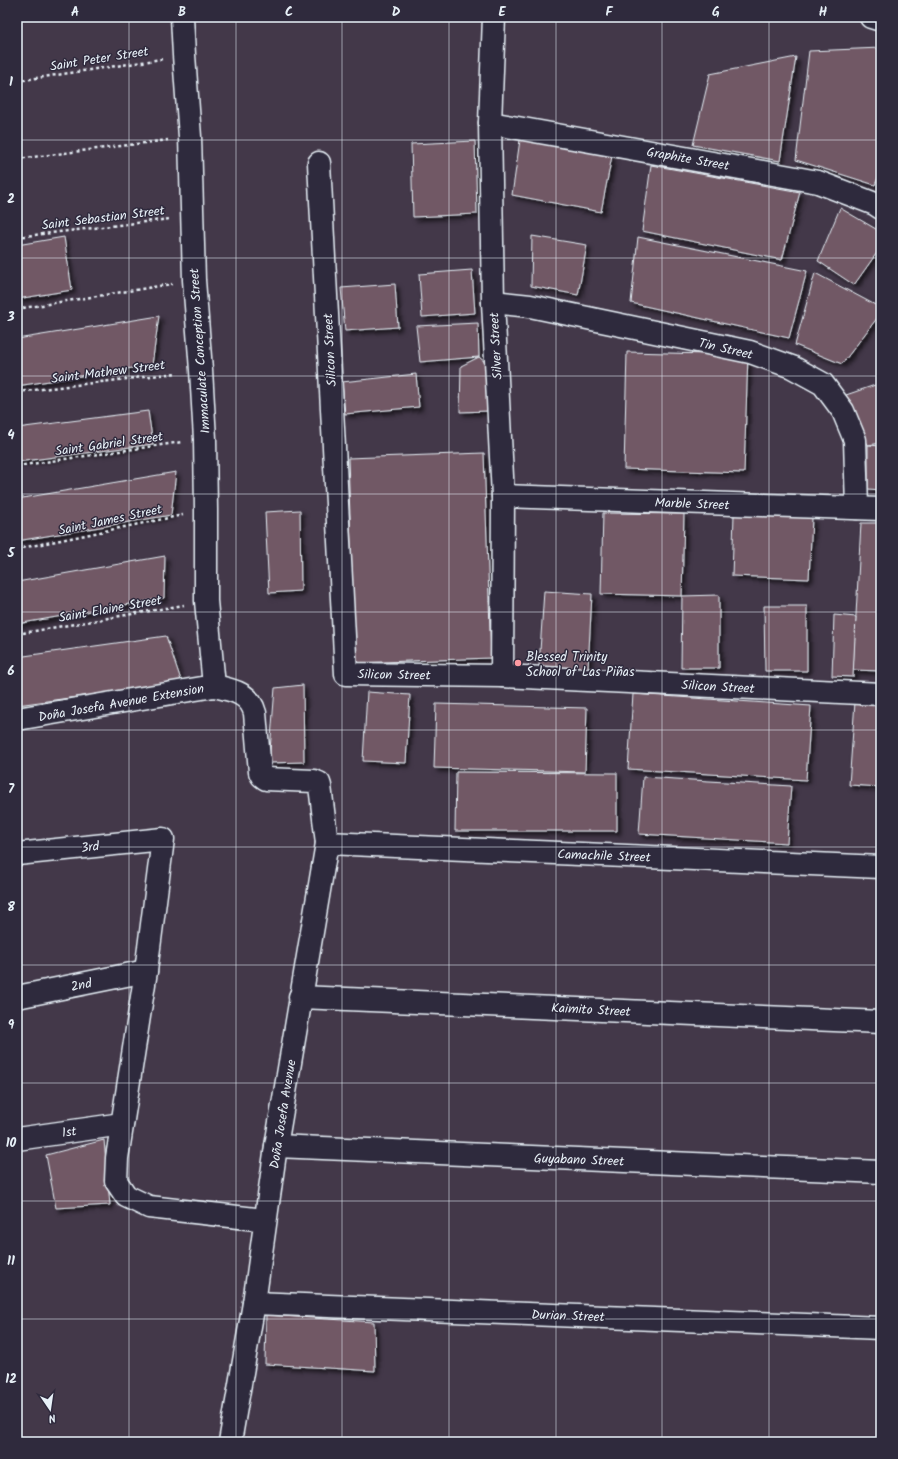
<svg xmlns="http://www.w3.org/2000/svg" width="898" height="1459" font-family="Kalam,sans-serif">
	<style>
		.building { fill: #715965; stroke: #e8f1f8; filter: url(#shadow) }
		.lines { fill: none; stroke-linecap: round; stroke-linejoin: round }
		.minor-casing { stroke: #e8f1f8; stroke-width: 25 }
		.tertiary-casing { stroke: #e8f1f8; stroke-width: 25 }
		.path { stroke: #e8f1f8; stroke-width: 2.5; stroke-dasharray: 3 3; stroke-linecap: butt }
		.minor { stroke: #2f2a3d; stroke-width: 22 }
		.tertiary { stroke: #2f2a3d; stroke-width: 22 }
		.grid { fill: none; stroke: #e8f1f8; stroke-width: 1; stroke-opacity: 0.55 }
		.poi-dot { fill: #ff9aa2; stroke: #2f2a3d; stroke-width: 1.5 }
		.labels { text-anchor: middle; stroke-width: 3; stroke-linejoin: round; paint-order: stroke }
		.street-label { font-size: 13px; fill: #e8f1f8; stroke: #2f2a3d }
		.poi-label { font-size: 13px; fill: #e8f1f8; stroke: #2f2a3d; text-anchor: start }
		.neatline { fill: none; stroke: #e8f1f8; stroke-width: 1.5 }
		.grid-label { font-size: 13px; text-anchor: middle; font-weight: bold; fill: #e8f1f8 }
	</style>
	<defs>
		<filter id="shadow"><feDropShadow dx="3.5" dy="3.5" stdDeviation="2" flood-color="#0009"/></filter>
	</defs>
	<rect width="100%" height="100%" fill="#433849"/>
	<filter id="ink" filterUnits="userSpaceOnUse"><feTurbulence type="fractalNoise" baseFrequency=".025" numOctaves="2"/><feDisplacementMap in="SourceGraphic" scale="8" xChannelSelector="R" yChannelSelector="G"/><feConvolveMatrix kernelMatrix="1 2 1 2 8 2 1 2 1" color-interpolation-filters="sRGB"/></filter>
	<g filter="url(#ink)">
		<g class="building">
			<polygon points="881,48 881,170 875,185 796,160 809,51"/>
			<polygon points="796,57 780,161 693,145 710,74"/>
			<polygon points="520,140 612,156 601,212 512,195"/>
			<polygon points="475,141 477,214 413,217 411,144"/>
			<polygon points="651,165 800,192 782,260 642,231"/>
			<polygon points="840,208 881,232 881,247 854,285 818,261"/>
			<polygon points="532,236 587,245 578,295 531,286"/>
			<polygon points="64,237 72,290 17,299 17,245"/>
			<polygon points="638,237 807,271 789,338 631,303"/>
			<polygon points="472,270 475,313 422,317 419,274"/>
			<polygon points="815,273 881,308 881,313 842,364 795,345"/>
			<polygon points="395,284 398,327 345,331 341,288"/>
			<polygon points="159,316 152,365 17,386 17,339"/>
			<polygon points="478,323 479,357 420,362 416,326"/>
			<polygon points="627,352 748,355 744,473 624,469"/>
			<polygon points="479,357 487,364 489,411 460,412 461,366"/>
			<polygon points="416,374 419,407 345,414 342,382"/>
			<polygon points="881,383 881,443 868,445 846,395"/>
			<polygon points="148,411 153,444 17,462 17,428"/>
			<polygon points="868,445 881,446 881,490 868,489"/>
			<polygon points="484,453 491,658 355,663 348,458"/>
			<polygon points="176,472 171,515 17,541 17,499"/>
			<polygon points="300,510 301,591 269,593 265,512"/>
			<polygon points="603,513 684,514 682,596 601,594"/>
			<polygon points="734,515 812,518 809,579 732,576"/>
			<polygon points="861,523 881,523 881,671 853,670"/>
			<polygon points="165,556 164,598 17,624 17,582"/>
			<polygon points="544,591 592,594 588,669 539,666"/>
			<polygon points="719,595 719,668 681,668 682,596"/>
			<polygon points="764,606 807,606 807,671 765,671"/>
			<polygon points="834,615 856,617 853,677 832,676"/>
			<polygon points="166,636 182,683 17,705 17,657"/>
			<polygon points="303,685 304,762 269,763 275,688"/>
			<polygon points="367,692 410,695 406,763 363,761"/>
			<polygon points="633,694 811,706 806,780 628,769"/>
			<polygon points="855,702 881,704 881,787 849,785"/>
			<polygon points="436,704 587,708 585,772 434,768"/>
			<polygon points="456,772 617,773 617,831 455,831"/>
			<polygon points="643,777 791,786 787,843 639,834"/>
			<polygon points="104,1140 110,1205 56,1208 46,1155"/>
			<polygon points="266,1315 374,1322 375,1371 265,1364"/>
		</g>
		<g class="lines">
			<g class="minor-casing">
				<g id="minor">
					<polyline points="182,17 184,55 190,137 194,280 201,370 205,439 206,510 206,601 214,686"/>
					<polyline points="871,17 881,20"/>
					<polyline points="490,123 818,182 875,204 881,208"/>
					<polyline points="319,163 346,674 502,676"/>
					<polyline points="493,302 530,306 750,352 792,367 823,384 843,411 855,440 857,508"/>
					<polyline points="503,496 881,509"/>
					<path d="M17,719L214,686C232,690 250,693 255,713L260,772L262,776L266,779L314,781L319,783L320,786L327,843L881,867"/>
					<polyline points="17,854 163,839 146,971 117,1158 116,1181 126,1196 149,1207 265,1220"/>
					<polyline points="17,997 146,971"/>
					<polyline points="300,997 881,1022"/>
					<polyline points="17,1139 122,1124"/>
					<polyline points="276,1146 881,1172"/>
					<polyline points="254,1303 881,1328"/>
				</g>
			</g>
			<g class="tertiary-casing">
				<g id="tertiary">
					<polyline points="494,17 490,123 493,302 503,496 502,676 881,694"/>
					<polyline points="230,1442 254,1303 276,1146 327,843"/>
				</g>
			</g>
			<g class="path">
				<polyline points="17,81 162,59"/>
				<polyline points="17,159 168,140"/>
				<polyline points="17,237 170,219"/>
				<polyline points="17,309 172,284"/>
				<polyline points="17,392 177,373"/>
				<polyline points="17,466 182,442"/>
				<polyline points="17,549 183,515"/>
				<polyline points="17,634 184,605"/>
			</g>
			<use href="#minor" class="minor"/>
			<use href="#tertiary" class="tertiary"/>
		</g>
	</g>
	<path class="grid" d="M129,17V1442M236,17V1442M342,17V1442M449,17V1442M556,17V1442M662,17V1442M769,17V1442M17,140H881M17,258H881M17,376H881M17,494H881M17,612H881M17,730H881M17,847H881M17,965H881M17,1083H881M17,1201H881M17,1319H881"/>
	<circle class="poi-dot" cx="518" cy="663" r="4"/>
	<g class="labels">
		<g class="street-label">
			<text transform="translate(99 58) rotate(-9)" y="5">Saint Peter Street</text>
			<text transform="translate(688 158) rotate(10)" y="5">Graphite Street</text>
			<text transform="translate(103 217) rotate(-7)" y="5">Saint Sebastian Street</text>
			<text transform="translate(495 346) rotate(-93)" y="5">Silver Street</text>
			<text transform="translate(726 348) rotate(13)" y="5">Tin Street</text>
			<text transform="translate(329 350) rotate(-93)" y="5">Silicon Street</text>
			<text transform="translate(199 351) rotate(-94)" y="5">Immaculate Conception Street</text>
			<text transform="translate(108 371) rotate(-7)" y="5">Saint Mathew Street</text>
			<text transform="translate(109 443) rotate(-8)" y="5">Saint Gabriel Street</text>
			<text transform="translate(692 503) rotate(2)" y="5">Marble Street</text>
			<text transform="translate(110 519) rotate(-12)" y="5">Saint James Street</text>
			<text transform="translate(110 608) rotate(-10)" y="5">Saint Elaine Street</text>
			<text transform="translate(394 674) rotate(1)" y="5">Silicon Street</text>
			<text transform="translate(718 686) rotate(3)" y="5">Silicon Street</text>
			<text transform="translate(121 702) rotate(-10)" y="5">Doña Josefa Avenue Extension</text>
			<text transform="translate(90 846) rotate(-6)" y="5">3rd</text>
			<text transform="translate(604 855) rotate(2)" y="5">Camachile Street</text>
			<text transform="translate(81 984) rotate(-11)" y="5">2nd</text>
			<text transform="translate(591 1009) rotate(3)" y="5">Kaimito Street</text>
			<text transform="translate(282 1114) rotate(-81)" y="5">Doña Josefa Avenue</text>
			<text transform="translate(69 1131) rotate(-8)" y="5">1st</text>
			<text transform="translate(579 1159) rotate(2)" y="5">Guyabano Street</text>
			<text transform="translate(568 1315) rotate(2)" y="5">Durian Street</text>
		</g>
		<g class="poi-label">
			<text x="526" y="661">Blessed Trinity<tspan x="526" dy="15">School of Las Piñas</tspan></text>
		</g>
	</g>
	<rect width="898" height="1459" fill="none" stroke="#2f2a3d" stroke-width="44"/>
	<g transform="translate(50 1409) rotate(167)" stroke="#2f2a3d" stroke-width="3" paint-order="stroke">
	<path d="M0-3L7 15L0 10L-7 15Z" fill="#e8f1f8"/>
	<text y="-6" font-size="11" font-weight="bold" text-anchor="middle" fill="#e8f1f8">N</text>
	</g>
	<rect x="22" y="22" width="854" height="1415" class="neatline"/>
	<g class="grid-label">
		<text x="75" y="16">A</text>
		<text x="182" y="16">B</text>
		<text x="289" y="16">C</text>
		<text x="396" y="16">D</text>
		<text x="502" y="16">E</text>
		<text x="609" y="16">F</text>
		<text x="716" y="16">G</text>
		<text x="823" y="16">H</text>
		<text x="11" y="86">1</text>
		<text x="11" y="203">2</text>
		<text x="11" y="321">3</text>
		<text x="11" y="439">4</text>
		<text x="11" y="557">5</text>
		<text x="11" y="675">6</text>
		<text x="11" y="793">7</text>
		<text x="11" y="911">8</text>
		<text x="11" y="1029">9</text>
		<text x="11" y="1147">10</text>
		<text x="11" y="1265">11</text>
		<text x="11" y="1383">12</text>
	</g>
</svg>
